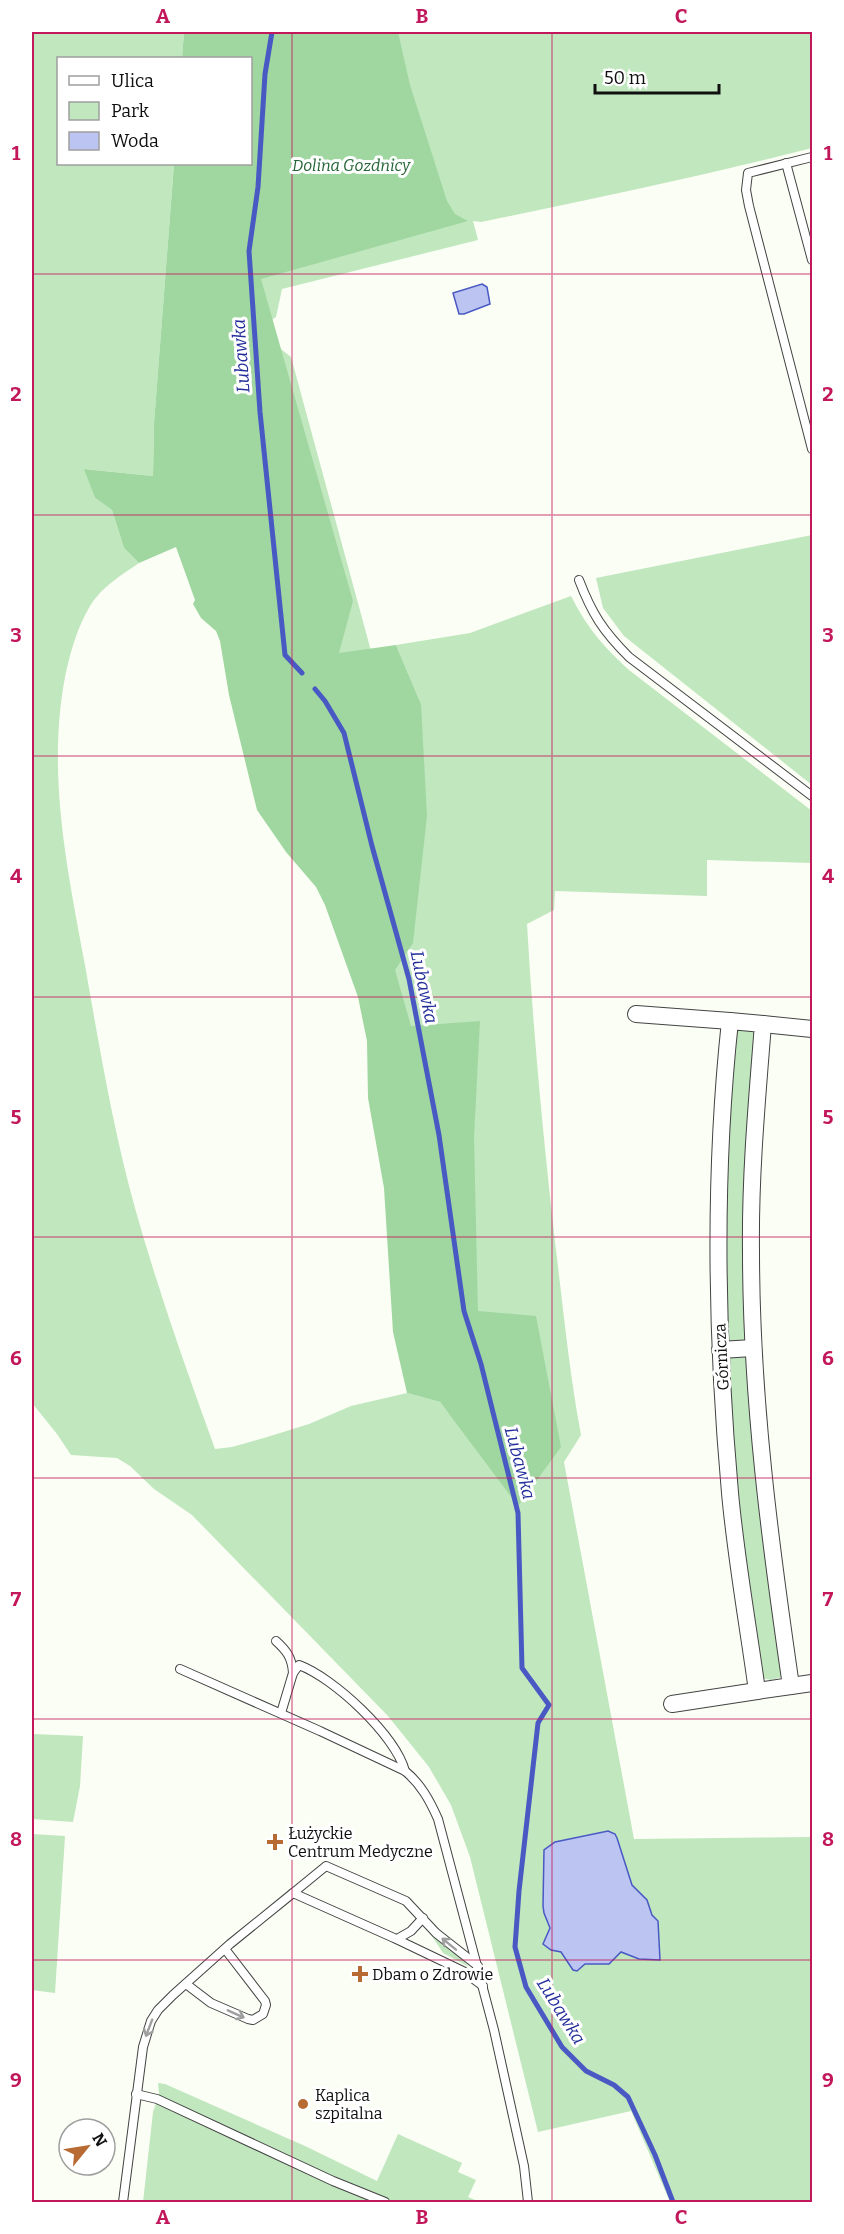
<svg xmlns="http://www.w3.org/2000/svg" width="844" height="2234" font-family="Bitter,serif">
	<style>
		.green { fill: #c1e7bf }
		.forest { fill: #a0d7a1 }
		.water { fill: #bcc5f2; stroke: #4959c4; stroke-width: 1.5 }
		.lines { fill: none; stroke-linecap: round; stroke-linejoin: round }
		.stream { stroke: #4959c4; stroke-width: 5 }
		.lane-casing { stroke: #434343; stroke-width: 10 }
		.street-casing { stroke: #434343; stroke-width: 18 }
		.lane { stroke: #fff; stroke-width: 8 }
		.street { stroke: #fff; stroke-width: 16 }
		.oneway { stroke: #9f9f9f }
		.grid { fill: none; stroke: #c2185b; stroke-width: 1.5; stroke-opacity: 0.55 }
		.poi-dot { fill: #b76a32; stroke: #fff; stroke-width: 2 }
		.labels { text-anchor: middle; stroke-width: 6; stroke-linejoin: round; paint-order: stroke }
		.park-label { font-size: 16px; font-style: italic; fill: #246435; stroke: #fff }
		.street-label { font-size: 16px; fill: #101010; stroke: #fff }
		.poi-label { font-size: 16px; fill: #101010; stroke: #fff; text-anchor: start }
		.water-label { font-size: 18px; font-style: italic; fill: #222d9a; stroke: #fff }
		.neatline { fill: none; stroke: #c2185b; stroke-width: 2 }
		.grid-label { font-size: 20px; text-anchor: middle; font-weight: bold; fill: #c2185b }
	</style>
	<rect width="100%" height="100%" fill="#fbfef4"/>
	<g class="green">
		<path d="M32,32H184L182,58H58V164H174L154,423L153,476L85,469L95,498L112,510L124,548L139,563C122,575 101,587 90,606C78,626 71,650 66,672C46,770 67,868 85,965C99,1045 113,1129 135,1208C158,1290 186,1369 215,1449L232,1447L264,1438L309,1424L351,1406L407,1393L440,1402L449,1414L372,976L272,803L250,164V58L210,32H812V148C703,176 592,199 481,222L473,221L478,240L282,289L276,317L257,330L291,357L374,662L421,704L396,645L470,633L571,596C588,629 602,645 629,670L812,811V863L707,860V896L555,891L554,910L527,924C533,1030 543,1136 555,1242C563,1306 569,1371 581,1435L564,1462L634,1839L812,1837V2202H670L631,2111L538,2132L470,1857L451,1805L429,1767L388,1716L192,1515L154,1489L130,1466L117,1458L71,1455L57,1434L32,1403Z"/>
		<polygon points="812,535 812,785 624,636 603,608 596,578"/>
		<polygon points="737,1031 752,1031 756,1035 746,1337 741,1342 728,1342 725,1337 726,1140"/>
		<polygon points="746,1356 782,1677 771,1680 762,1678 743,1551 727,1358"/>
		<polygon points="32,1734 83,1736 80,1786 73,1822 32,1819"/>
		<polygon points="32,1834 65,1836 55,1993 32,1990"/>
		<polygon points="432,1936 460,1957 469,1967 443,1953"/>
		<polygon points="158,2083 165,2084 305,2146 377,2181 398,2134 462,2163 458,2172 476,2180 468,2197 480,2202 143,2202 153,2112 159,2094"/>
	</g>
	<polygon class="forest" points="184,32 398,32 410,85 447,201 455,214 468,221 261,279 353,601 339,653 396,645 421,704 427,816 413,943 395,970 411,1026 480,1021 474,1138 478,1311 536,1316 561,1447 518,1506 440,1402 407,1393 393,1332 384,1188 368,1098 367,1041 358,997 325,905 316,887 286,852 257,810 229,695 220,641 216,631 201,618 193,604 195,600 176,547 139,563 124,548 112,510 95,498 84,469 153,476 154,423 174,164 250,164 250,58 182,58"/>
	<g class="water">
		<polygon points="482,284 487,287 490,304 464,314 459,314 453,293"/>
		<polygon points="608,1831 615,1834 617,1838 632,1885 647,1900 652,1915 658,1921 660,1960 639,1959 621,1952 609,1964 585,1964 577,1971 573,1970 561,1952 551,1950 543,1944 550,1928 544,1913 543,1906 544,1850 555,1842"/>
	</g>
	<g class="lines">
		<g class="stream">
			<polyline points="272,32 265,74 258,187 249,251 260,412 285,655 302,673"/>
			<polyline points="315,689 325,701 344,733 372,846 409,979 439,1135 464,1311 481,1364 518,1513 522,1668 549,1705 538,1723 519,1891 515,1947 526,1987 562,2047 586,2071 614,2085 628,2097 655,2155 673,2202"/>
		</g>
		<g class="lane-casing">
			<g id="lane">
				<polyline points="812,157 748,173 746,190 749,206 812,449"/>
				<polyline points="786,163 812,260"/>
				<path d="M579,580C592,614 603,631 629,657L812,796"/>
				<path d="M276,1641C287,1651 292,1658 293,1673"/>
				<path d="M180,1669L320,1731L405,1771C421,1784 430,1801 438,1819L494,2030L524,2166L528,2202"/>
				<path d="M281,1713L293,1673L299,1665C334,1678 395,1735 405,1771"/>
				<polyline points="293,1893 326,1866 406,1901 436,1933 478,1966"/>
				<polyline points="397,1939 411,1931 423,1918"/>
				<polyline points="186,1984 211,2003 248,2019 253,2020 263,2014 266,2005 265,2001 225,1949"/>
				<polyline points="136,2094 157,2099 333,2181 385,2202"/>
				<polyline points="123,2202 143,2047 151,2021 158,2010 173,1995 230,1944 293,1893 394,1938 463,1971 483,1986"/>
			</g>
		</g>
		<g class="street-casing">
			<g id="street">
				<polyline points="636,1014 730,1021"/>
				<path d="M730,1021L763,1024C757,1100 750,1176 751,1251C751,1398 770,1542 791,1686L757,1691C748,1625 736,1559 730,1493C716,1336 713,1178 730,1021Z"/>
				<polyline points="763,1024 812,1029"/>
				<polyline points="720,1350 753,1348"/>
				<polyline points="791,1686 812,1683"/>
				<polyline points="672,1704 757,1691"/>
			</g>
		</g>
		<use href="#lane" class="lane"/>
		<use href="#street" class="street"/>
	</g>
	<defs><path id="oneway-shaft" d="M-6 0H5M1.5-3L5.5 0L1.5 3" fill="none" stroke-width="1.6" stroke-linecap="round" stroke-linejoin="round" transform="scale(1.5)"/></defs>
	<g class="oneway">
		<use href="#oneway-shaft" transform="translate(449 1944) rotate(-141)"/>
		<use href="#oneway-shaft" transform="translate(236 2014) rotate(24)"/>
		<use href="#oneway-shaft" transform="translate(149 2028) rotate(111)"/>
	</g>
	<path class="grid" d="M292,32V2202M552,32V2202M32,274H812M32,515H812M32,756H812M32,997H812M32,1237H812M32,1478H812M32,1719H812M32,1960H812"/>
	<g class="poi-dot">
		<path d="M272 1833h6v6h6v6h-6v6h-6v-6h-6v-6h6z"/>
		<path d="M357 1965h6v6h6v6h-6v6h-6v-6h-6v-6h6z"/>
		<circle cx="303" cy="2104" r="6"/>
	</g>
	<g class="labels">
		<g class="park-label">
			<text x="351" y="171">Dolina Gozdnicy</text>
		</g>
		<g class="street-label">
			<text transform="translate(721 1357) rotate(-93)" y="6">Górnicza</text>
		</g>
		<g class="poi-label">
			<text x="288" y="1839">Łużyckie<tspan x="288" dy="18">Centrum Medyczne</tspan></text>
			<text x="372" y="1980">Dbam o Zdrowie</text>
			<text x="315" y="2101">Kaplica<tspan x="315" dy="18">szpitalna</tspan></text>
		</g>
		<g class="water-label">
			<text transform="translate(241 356) rotate(-94)" y="6">Lubawka</text>
			<text transform="translate(424 987) rotate(78)" y="6">Lubawka</text>
			<text transform="translate(520 1463) rotate(75)" y="6">Lubawka</text>
			<text transform="translate(561 2011) rotate(58)" y="6">Lubawka</text>
		</g>
	</g>
	<rect width="844" height="2234" fill="none" stroke="#ffffff" stroke-width="66"/>
	<rect x="57" y="57" width="195" height="108" fill="#ffffff" stroke="#9f9f9f" stroke-width="1.5"/>
	<rect x="69" y="76" width="30" height="9" fill="#ffffff" stroke="#9f9f9f" stroke-width="1.5"/>
	<text x="111" y="87" font-size="18" fill="#101010">Ulica</text>
	<rect x="69" y="102" width="30" height="18" fill="#c1e7bf" stroke="#9f9f9f" stroke-width="1.5"/>
	<text x="111" y="117" font-size="18" fill="#101010">Park</text>
	<rect x="69" y="132" width="30" height="18" fill="#bcc5f2" stroke="#9f9f9f" stroke-width="1.5"/>
	<text x="111" y="147" font-size="18" fill="#101010">Woda</text>
	<g transform="translate(87 2147) rotate(60)"><circle r="28" fill="#ffffff" stroke="#9f9f9f" stroke-width="1.5"/>
	<path d="M0-4.5L10 22L0 15L-10 22Z" fill="#b76a32"/>
	<text y="-9" font-size="16" font-weight="bold" text-anchor="middle" fill="#101010">N</text>
	</g>
	<path d="M595 84v9h124v-9" fill="none" stroke="#101010" stroke-width="3"/>
	<text x="604" y="84" font-size="18" fill="#101010" stroke="#ffffff" stroke-width="4.5" paint-order="stroke">50 m</text>
	<rect x="33" y="33" width="778" height="2168" class="neatline"/>
	<g class="grid-label">
		<text x="163" y="23">A</text>
		<text x="422" y="23">B</text>
		<text x="681" y="23">C</text>
		<text x="16" y="160">1</text>
		<text x="828" y="160">1</text>
		<text x="16" y="401">2</text>
		<text x="828" y="401">2</text>
		<text x="16" y="642">3</text>
		<text x="828" y="642">3</text>
		<text x="16" y="883">4</text>
		<text x="828" y="883">4</text>
		<text x="16" y="1124">5</text>
		<text x="828" y="1124">5</text>
		<text x="16" y="1365">6</text>
		<text x="828" y="1365">6</text>
		<text x="16" y="1606">7</text>
		<text x="828" y="1606">7</text>
		<text x="16" y="1846">8</text>
		<text x="828" y="1846">8</text>
		<text x="16" y="2087">9</text>
		<text x="828" y="2087">9</text>
		<text x="163" y="2224">A</text>
		<text x="422" y="2224">B</text>
		<text x="681" y="2224">C</text>
	</g>
</svg>
